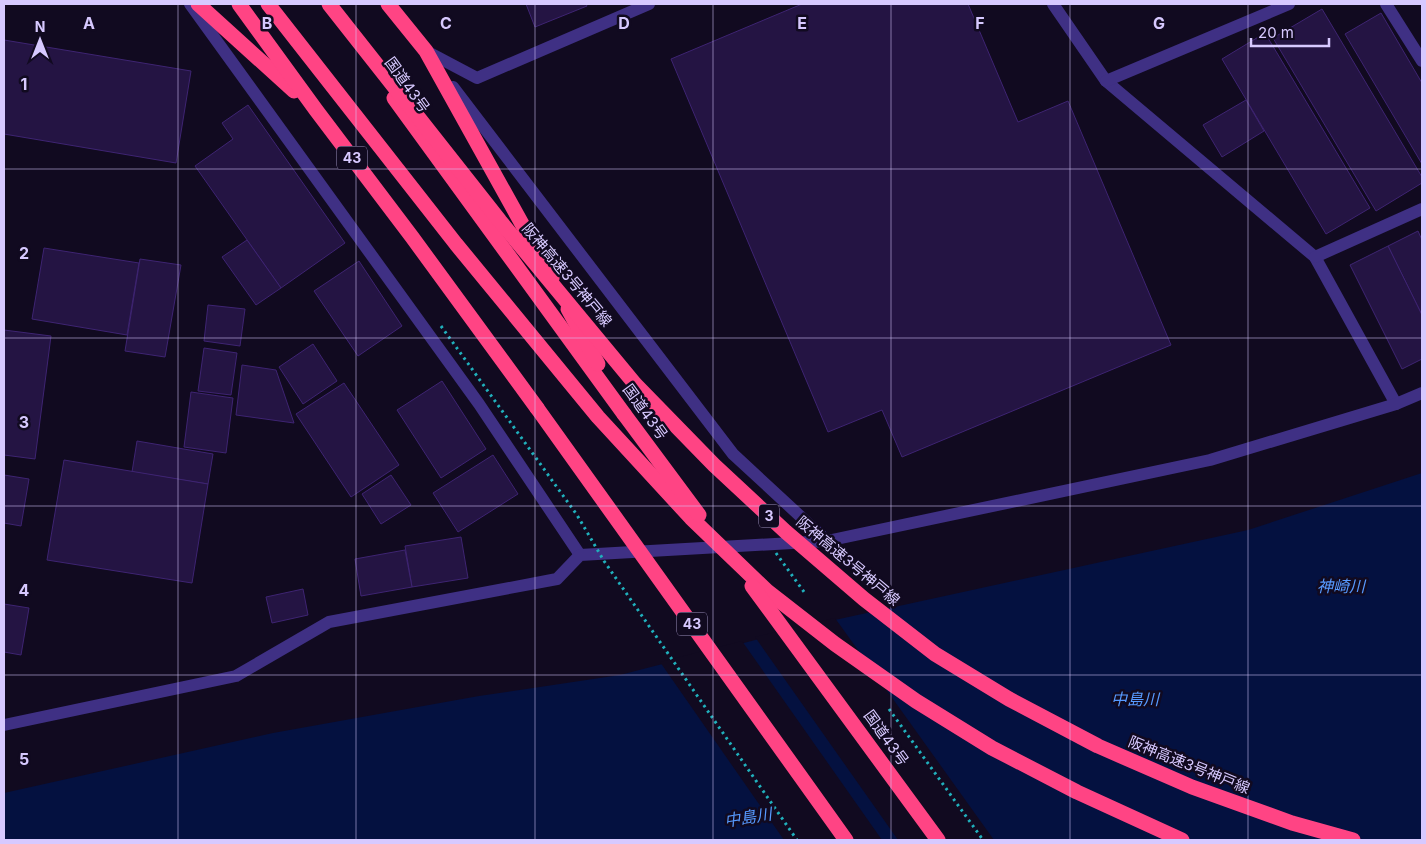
<svg xmlns="http://www.w3.org/2000/svg" width="1426" height="844" font-family="Inter,'Noto Sans JP',sans-serif">
	<style>
		.water { fill: #041140 }
		.pier { fill: #110a20 }
		.building { fill: #241443; stroke: #3e2472 }
		.lines { fill: none; stroke-linecap: round; stroke-linejoin: round }
		.minor { stroke: #3f3084; stroke-width: 12 }
		.highway { stroke: #ff4484; stroke-width: 15 }
		.path-bridge { stroke: #20b0bc; stroke-width: 3; stroke-dasharray: 2.5 4; stroke-linecap: butt }
		.highway-bridge { stroke: #ff4484; stroke-width: 15 }
		.grid { fill: none; stroke: #d7c9ff; stroke-width: 1; stroke-opacity: 0.55 }
		.labels { text-anchor: middle; stroke-width: 5; stroke-linejoin: round; paint-order: stroke }
		.shield { fill: #110a20; stroke: #9c90bc; stroke-width: 1 }
		.shield-label { font-size: 14px; font-weight: bold; fill: #d7c9ff }
		.street-label { font-size: 15px; fill: #d7c9ff; stroke: #110a20 }
		.water-label { font-size: 16px; font-style: italic; fill: #579aff; stroke: #110a20 }
		.grid-label { font-size: 16px; text-anchor: middle; font-weight: bold; fill: #d7c9ff; stroke: #110a20; stroke-width: 5; stroke-linejoin: round; paint-order: stroke }
	</style>
	<rect width="100%" height="100%" fill="#110a20"/>
	<polygon class="water" points="1422,473 1422,840 4,840 4,793 273,733 479,696 620,675 821,623 1248,530"/>
	<g class="pier">
		<polygon points="835,618 994,840 898,840 755,637"/>
		<polygon points="742,641 882,840 784,840 660,662"/>
	</g>
	<g class="building">
		<polygon points="526,4 586,4 587,6 535,27"/>
		<polygon points="802,4 968,4 1018,122 1068,101 1171,345 902,457 882,410 828,432 671,59"/>
		<polygon points="1322,9 1422,177 1422,183 1376,211 1273,38"/>
		<polygon points="1381,13 1422,83 1422,164 1345,34"/>
		<polygon points="1265,33 1370,208 1326,234 1222,59"/>
		<polygon points="4,40 191,71 176,163 4,134"/>
		<polygon points="1246,100 1264,131 1222,157 1203,125"/>
		<polygon points="248,105 345,243 281,288 195,166 233,139 222,123"/>
		<polygon points="1418,231 1422,240 1422,315 1388,246"/>
		<polygon points="247,240 281,288 256,305 222,257"/>
		<polygon points="1388,246 1422,315 1422,359 1402,369 1350,265"/>
		<polygon points="44,248 139,263 127,335 32,319"/>
		<polygon points="140,259 181,265 165,357 125,351"/>
		<polygon points="359,261 402,326 358,356 314,291"/>
		<polygon points="208,305 245,309 240,346 204,341"/>
		<polygon points="4,330 51,336 35,459 4,455"/>
		<polygon points="313,344 337,381 303,404 279,367"/>
		<polygon points="204,348 237,353 231,395 198,391"/>
		<polygon points="242,365 276,370 294,423 236,415"/>
		<polygon points="442,381 486,449 441,478 397,410"/>
		<polygon points="344,383 399,465 351,497 296,414"/>
		<polygon points="191,392 233,398 226,453 184,447"/>
		<polygon points="137,441 213,454 208,484 132,472"/>
		<polygon points="493,455 518,494 458,532 433,493"/>
		<polygon points="64,460 208,484 192,583 47,560"/>
		<polygon points="4,475 29,479 21,526 4,523"/>
		<polygon points="391,475 411,505 381,524 362,494"/>
		<polygon points="461,537 468,578 412,587 405,546"/>
		<polygon points="405,550 412,587 361,596 355,559"/>
		<polygon points="303,589 308,615 272,623 266,597"/>
		<polygon points="4,604 29,608 21,655 4,652"/>
	</g>
	<g class="lines">
		<g class="minor">
			<polyline points="190,4 479,404 580,555"/>
			<polyline points="1053,4 1106,81 1315,257 1396,404"/>
			<polyline points="1386,4 1422,61"/>
			<polyline points="426,51 477,78 649,4"/>
			<polyline points="1106,81 1289,4"/>
			<polyline points="453,87 733,454 827,541"/>
			<polyline points="1315,257 1422,209"/>
			<polyline points="4,725 236,676 329,622 557,579 580,555 827,541 1210,460 1396,404 1422,393"/>
		</g>
		<g class="highway">
			<polyline points="198,4 294,91"/>
			<polyline points="239,4 316,110 412,237 537,408"/>
			<polyline points="388,4 426,51 552,278"/>
			<polyline points="394,98 624,414"/>
			<polyline points="568,309 598,364"/>
		</g>
		<g class="path-bridge">
			<polyline points="441,326 577,515 604,561 797,840"/>
			<polyline points="776,553 804,592"/>
			<polyline points="889,709 983,840"/>
		</g>
		<g class="highway-bridge">
			<polyline points="268,4 456,244 598,417 691,518 767,591 835,644 916,701 992,748 1077,792 1182,840"/>
			<polyline points="329,4 500,221 635,384 714,465 786,532 864,599 935,654 1009,699 1098,746 1192,787 1292,823 1353,840"/>
			<polyline points="537,408 846,840"/>
			<polyline points="624,414 699,515"/>
			<polyline points="752,586 938,840"/>
		</g>
	</g>
	<path class="grid" d="M178,4V840M356,4V840M535,4V840M713,4V840M891,4V840M1070,4V840M1248,4V840M4,169H1422M4,338H1422M4,506H1422M4,675H1422"/>
	<g class="labels">
		<g class="shield">
			<rect x="337" y="146.5" width="30" height="23" rx="4"/>
			<rect x="759" y="504.5" width="20" height="23" rx="4"/>
			<rect x="677" y="612.5" width="30" height="23" rx="4"/>
		</g>
		<g class="shield-label">
			<text x="352" y="163">43</text>
			<text x="769" y="521">3</text>
			<text x="692" y="629">43</text>
		</g>
		<g class="street-label">
			<text transform="translate(407 85) rotate(54)" y="5">国道43号</text>
			<text transform="translate(567 275) rotate(50)" y="5">阪神高速3号神戸線</text>
			<text transform="translate(645 412) rotate(54)" y="5">国道43号</text>
			<text transform="translate(848 561) rotate(40)" y="5">阪神高速3号神戸線</text>
			<text transform="translate(886 738) rotate(54)" y="5">国道43号</text>
			<text transform="translate(1189 765) rotate(22)" y="5">阪神高速3号神戸線</text>
		</g>
		<g class="water-label">
			<text x="1341" y="592">神崎川</text>
			<text x="1135" y="705">中島川</text>
			<text transform="translate(748 817) rotate(-9)" y="6">中島川</text>
		</g>
	</g>
	<g class="grid-label">
		<text x="89" y="29">A</text>
		<text x="267" y="29">B</text>
		<text x="446" y="29">C</text>
		<text x="624" y="29">D</text>
		<text x="802" y="29">E</text>
		<text x="980" y="29">F</text>
		<text x="1159" y="29">G</text>
		<text x="24" y="90">1</text>
		<text x="24" y="259">2</text>
		<text x="24" y="428">3</text>
		<text x="24" y="596">4</text>
		<text x="24" y="765">5</text>
	</g>
	<rect width="1426" height="844" fill="none" stroke="#d7c9ff" stroke-width="10"/>
	<g transform="translate(40 40)" stroke="#110a20" stroke-width="4" paint-order="stroke">
	<path d="M0-4L9 19L0 12L-9 19Z" fill="#d7c9ff"/>
	<text y="-8" font-size="14" font-weight="bold" text-anchor="middle" fill="#d7c9ff">N</text>
	</g>
	<path d="M1251 38v8h78v-8" fill="none" stroke="#d7c9ff" stroke-width="2.5"/>
	<text x="1258" y="38" font-size="15" fill="#d7c9ff" stroke="#110a20" stroke-width="4" paint-order="stroke">20 m</text>
</svg>
